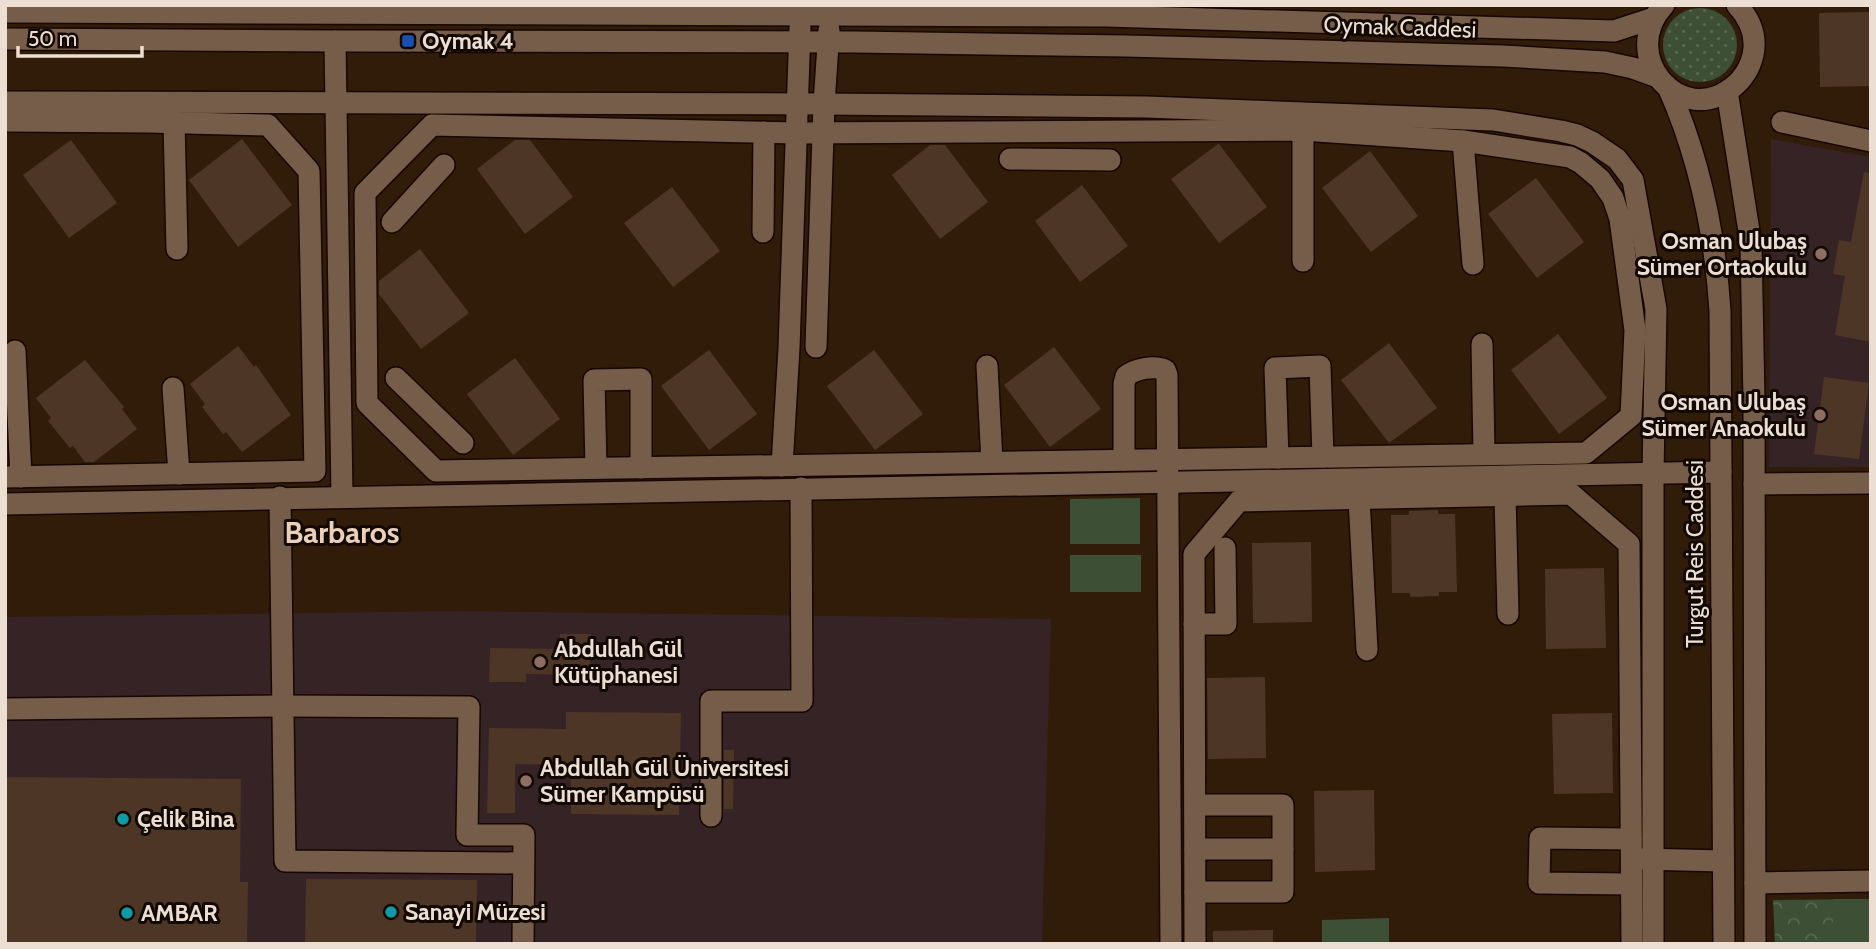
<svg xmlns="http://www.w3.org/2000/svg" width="1876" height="949" font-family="Cabin,sans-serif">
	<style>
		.education { fill: #362326 }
		.grass { fill: url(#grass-dots) }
		.forest { fill: url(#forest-crowns) }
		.pitch { fill: #3d4f34 }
		.building { fill: #4e3626 }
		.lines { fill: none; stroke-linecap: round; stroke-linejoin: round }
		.minor-casing { stroke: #180600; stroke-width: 24 }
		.minor { stroke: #755d49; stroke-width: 21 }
		.transit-dot { fill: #1a4fb4; stroke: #120903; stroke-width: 2.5 }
		.education-dot { fill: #8d6e63; stroke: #120903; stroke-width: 2.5 }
		.culture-dot { fill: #0f9aa8; stroke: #120903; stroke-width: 2.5 }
		.labels { text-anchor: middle; stroke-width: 6; stroke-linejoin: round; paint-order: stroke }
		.street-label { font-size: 23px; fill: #ecded3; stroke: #120903 }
		.poi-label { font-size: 23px; font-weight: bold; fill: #ecded3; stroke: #120903; text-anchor: start }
		.district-label { font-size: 30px; font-weight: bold; fill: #ebcfb9; stroke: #120903 }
	</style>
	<defs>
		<pattern id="grass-dots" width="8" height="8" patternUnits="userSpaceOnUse" patternTransform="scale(1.75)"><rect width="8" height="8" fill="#3d4f34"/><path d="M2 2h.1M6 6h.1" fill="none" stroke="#596850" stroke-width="1.8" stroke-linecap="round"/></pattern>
		<pattern id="forest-crowns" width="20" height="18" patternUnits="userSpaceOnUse" patternTransform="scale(1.75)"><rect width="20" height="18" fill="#3d4f34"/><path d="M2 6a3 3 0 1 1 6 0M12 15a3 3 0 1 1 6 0" fill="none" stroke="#596850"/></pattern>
	</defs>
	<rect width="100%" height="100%" fill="#311c0a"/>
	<g class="education">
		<polygon points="1771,139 1871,157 1871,467 1769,467"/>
		<polygon points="461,611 1051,619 1042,944 5,944 5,617"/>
	</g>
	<circle class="grass" cx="1700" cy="45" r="37"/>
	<polygon class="forest" points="1871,899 1871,944 1775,944 1773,900"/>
	<g class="pitch">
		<polygon points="1140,498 1140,544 1070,544 1070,499"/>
		<rect x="1070" y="555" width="71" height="37"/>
		<rect x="1833" y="899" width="38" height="45"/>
		<polygon points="1389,918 1389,944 1322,944 1322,920"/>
	</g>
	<g class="building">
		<polygon points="1871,12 1871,86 1820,87 1819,13"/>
		<polygon points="242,139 292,205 238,247 189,180"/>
		<polygon points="71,140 117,203 69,238 23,175"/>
		<polygon points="515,140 530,140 573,197 525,234 477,169"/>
		<polygon points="1218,144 1219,144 1267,207 1219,243 1171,179"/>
		<polygon points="930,145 945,145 988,202 940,239 892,175"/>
		<polygon points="1370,151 1418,216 1371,252 1322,188"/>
		<polygon points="1864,172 1871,173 1871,342 1835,335 1845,276 1833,274 1839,240 1851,242"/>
		<polygon points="1536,178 1584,242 1537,278 1488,214"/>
		<polygon points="1082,185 1128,246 1080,282 1035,221"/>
		<polygon points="672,187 720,251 673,287 624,223"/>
		<polygon points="420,249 469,313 421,349 379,294 379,281"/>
		<polygon points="1558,334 1607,398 1559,434 1511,370"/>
		<polygon points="1389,343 1437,408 1389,443 1341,380"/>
		<polygon points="238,346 254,367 256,365 291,415 242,452 226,432 223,434 202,407 205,404 190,384"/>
		<polygon points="1054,347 1101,409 1050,447 1004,385"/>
		<polygon points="709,350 757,414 709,450 661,386"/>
		<polygon points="874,350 923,414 875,450 827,386"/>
		<polygon points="515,358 560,419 513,455 467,394"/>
		<polygon points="85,360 124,407 122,409 137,429 94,462 85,462 73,446 70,448 48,421 51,418 36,398"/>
		<polygon points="1824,377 1869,383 1859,459 1814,454"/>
		<polygon points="1438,510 1438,514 1455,514 1457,592 1439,592 1439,596 1410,597 1410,593 1392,593 1391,515 1409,515 1409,511"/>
		<polygon points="1311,542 1312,622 1253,623 1252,543"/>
		<polygon points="1604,568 1606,648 1546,649 1545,569"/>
		<polygon points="560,634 591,634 590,675 526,674 526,682 489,682 490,648 559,649"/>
		<polygon points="1265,677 1266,758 1208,759 1207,678"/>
		<polygon points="566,712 681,713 679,815 571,814 571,765 515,764 515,813 487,813 489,728 566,729"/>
		<polygon points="1612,713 1613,793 1554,794 1552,714"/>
		<polygon points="724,750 734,750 733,809 724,809"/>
		<polygon points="5,777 241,779 240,882 248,882 247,944 5,944"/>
		<polygon points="1374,790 1375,870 1315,872 1314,791"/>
		<polygon points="306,879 477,880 476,944 305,944"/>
		<polygon points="1273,930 1273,944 1213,944 1213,931"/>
	</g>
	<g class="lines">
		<g class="minor-casing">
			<g id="minor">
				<path d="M1664,5C1617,56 1681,129 1733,87C1743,79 1750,68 1753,55C1757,36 1750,19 1737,5"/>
				<polyline points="5,12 1106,16 1614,31 1654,18"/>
				<polyline points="5,39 335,41 855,42 1126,46 1503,56 1605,62 1633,68 1658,77"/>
				<polyline points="335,41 342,496"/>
				<path d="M1668,87C1700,159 1715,233 1720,311L1724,944"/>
				<polyline points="1727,91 1751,244 1754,401 1755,944"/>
				<polyline points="5,102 824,104 1146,107 1493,120 1561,131 1577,135 1592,142 1617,159 1633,180 1656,309 1653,473 1653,944"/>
				<polyline points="5,121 148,122 268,125 309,171 315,471 5,477"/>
				<polyline points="174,122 177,249"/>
				<polyline points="1782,122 1871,141"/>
				<polygon points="432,125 796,133 1303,130 1463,141 1570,157 1581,163 1600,179 1613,198 1620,219 1635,330 1631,416 1586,453 436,471 367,403 365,193"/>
				<polyline points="1463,141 1473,264"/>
				<polyline points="1010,159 1110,160"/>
				<polyline points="392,222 444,165"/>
				<polyline points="763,232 764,132"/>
				<polyline points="1303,261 1303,130"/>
				<polyline points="1482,344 1484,454"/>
				<polyline points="816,347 824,104 829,30"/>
				<polyline points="15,351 21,477"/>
				<polyline points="987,366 992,462"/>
				<polyline points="396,378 463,443"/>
				<polyline points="173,388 179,474"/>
				<polyline points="1278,458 1275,368 1320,366 1323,457"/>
				<path d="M1124,460V384L1126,376C1135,369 1154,365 1165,370L1167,375L1171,944"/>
				<polyline points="782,466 789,348 800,27"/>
				<polyline points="596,468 594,380 641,379 641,468"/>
				<polyline points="1754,484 1871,483"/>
				<polyline points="1505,496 1508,614"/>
				<polyline points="280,497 285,861 523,863"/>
				<polyline points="1359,498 1367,650"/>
				<polyline points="5,504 1721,472"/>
				<polyline points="1194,624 1226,624 1225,548"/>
				<polyline points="5,709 283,706 469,707 467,835 524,835 523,944"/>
				<polyline points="1195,805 1283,805 1283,892 1195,892"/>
				<polyline points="711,816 711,701 802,701 801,488"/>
				<polyline points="1631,839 1540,838 1539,883 1631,884"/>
				<polyline points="1195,849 1283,849"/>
				<polyline points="1641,859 1723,861"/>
				<polyline points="1755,883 1871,881"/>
				<polyline points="1195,944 1194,554 1239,501 1571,494 1629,544 1632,944"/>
			</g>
		</g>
		<use href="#minor" class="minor"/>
	</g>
	<rect class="transit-dot" x="401" y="34" width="14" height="14" rx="3.5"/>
	<g class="education-dot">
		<circle cx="1821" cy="254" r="7"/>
		<circle cx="1820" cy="415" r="7"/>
		<circle cx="540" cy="662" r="7"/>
		<circle cx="526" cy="781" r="7"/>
	</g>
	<g class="culture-dot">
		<circle cx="123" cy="819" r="7"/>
		<circle cx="391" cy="912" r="7"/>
		<circle cx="127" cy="913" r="7"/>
	</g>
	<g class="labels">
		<g class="street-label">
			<text transform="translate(1400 27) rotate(2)" y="8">Oymak Caddesi</text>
			<text transform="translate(1695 554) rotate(-90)" y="8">Turgut Reis Caddesi</text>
		</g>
		<g class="poi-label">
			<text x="422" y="49">Oymak 4</text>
			<text x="1807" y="249" text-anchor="end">Osman Ulubaş<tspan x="1807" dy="26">Sümer Ortaokulu</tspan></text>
			<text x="1806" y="410" text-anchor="end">Osman Ulubaş<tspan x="1806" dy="26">Sümer Anaokulu</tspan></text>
			<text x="554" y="657">Abdullah Gül<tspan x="554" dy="26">Kütüphanesi</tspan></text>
			<text x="540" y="776">Abdullah Gül Üniversitesi<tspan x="540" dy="26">Sümer Kampüsü</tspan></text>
			<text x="137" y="827">Çelik Bina</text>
			<text x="405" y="920">Sanayi Müzesi</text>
			<text x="141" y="921">AMBAR</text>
		</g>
		<g class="district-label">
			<text x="342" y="543">Barbaros</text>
		</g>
	</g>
	<rect width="1876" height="949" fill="none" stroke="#ecded3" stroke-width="14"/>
	<path d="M18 46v10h124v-10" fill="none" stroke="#ecded3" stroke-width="3.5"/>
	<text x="28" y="46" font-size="21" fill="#ecded3" stroke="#120903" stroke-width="5" paint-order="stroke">50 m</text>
</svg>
